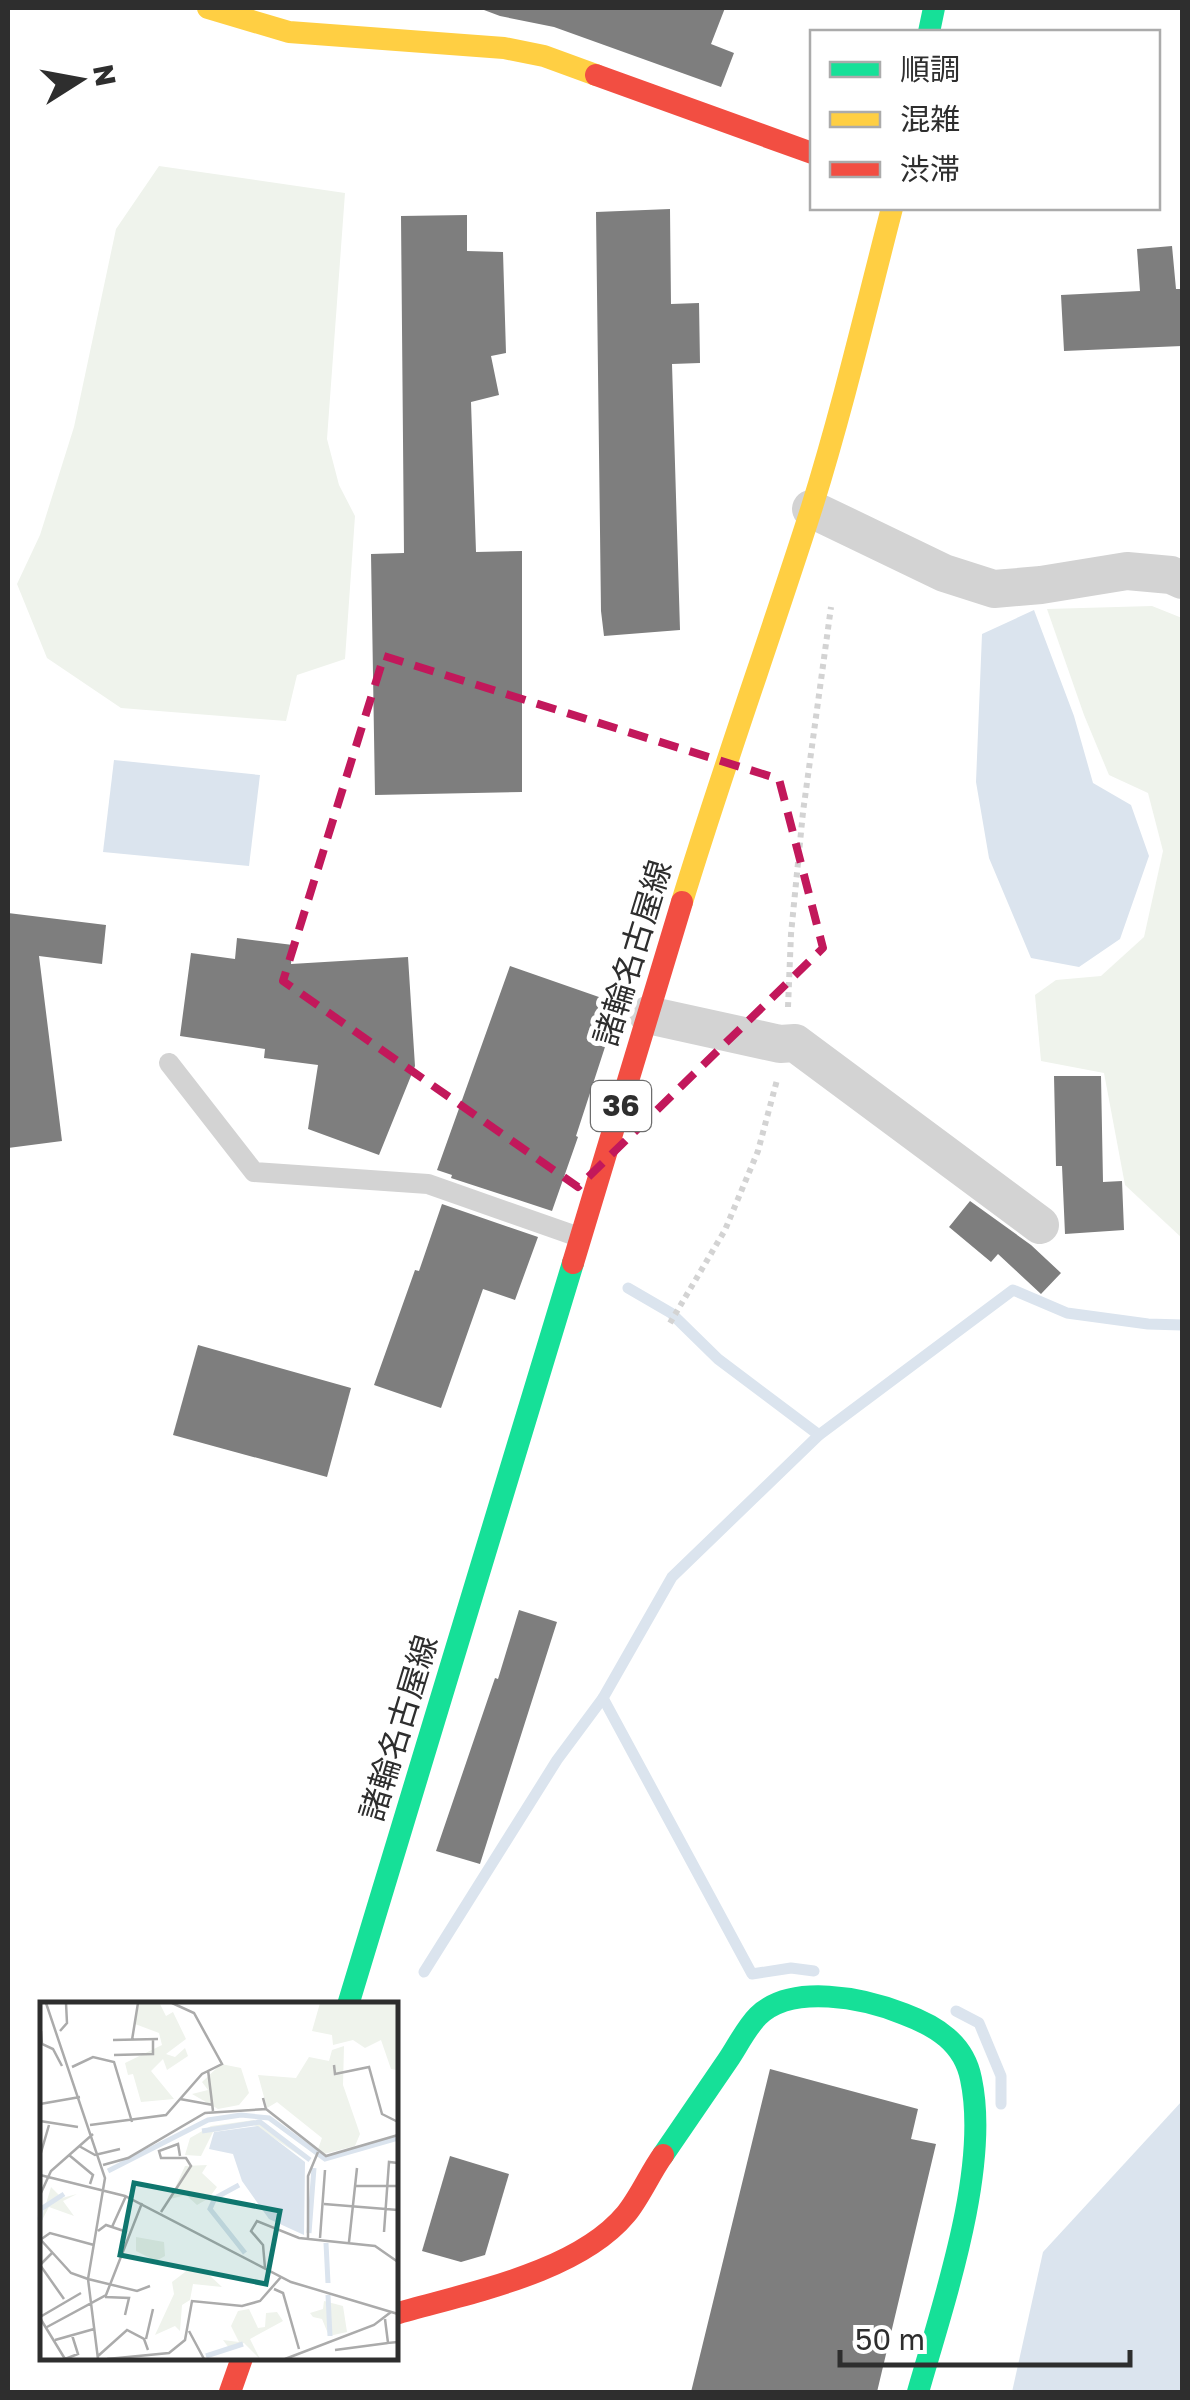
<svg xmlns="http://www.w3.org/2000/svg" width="1190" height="2400" font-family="'Golos Text','Noto Sans JP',sans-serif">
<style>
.green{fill:#eff3ec}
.water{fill:#dbe4ee}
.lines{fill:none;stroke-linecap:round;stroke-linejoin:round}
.stream{stroke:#dbe4ee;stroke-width:11}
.building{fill:#7e7e7e}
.path{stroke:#d3d3d3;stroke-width:6;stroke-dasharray:5 5;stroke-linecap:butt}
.lane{stroke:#d3d3d3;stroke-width:20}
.street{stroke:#d3d3d3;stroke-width:38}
.fast{stroke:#16e098;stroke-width:22}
.slow{stroke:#ffcf43;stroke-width:22}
.jam{stroke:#f24e42;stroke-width:22}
.marked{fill:none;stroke:#c2185b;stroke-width:8;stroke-dasharray:20 12;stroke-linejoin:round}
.labels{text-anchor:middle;stroke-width:10;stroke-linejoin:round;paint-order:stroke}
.shield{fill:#fff;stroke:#6d6d6d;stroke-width:2.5}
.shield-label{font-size:30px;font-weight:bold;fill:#2e2e2e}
.street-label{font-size:32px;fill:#2e2e2e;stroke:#fff}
.inset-river{fill:none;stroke:#dbe4ee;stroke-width:5}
.inset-road{fill:none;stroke:#ababab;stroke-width:2.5}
.view{fill:#0f766e;fill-opacity:0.15;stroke:#0f766e;stroke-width:5}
.inset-edge{fill:none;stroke:#2e2e2e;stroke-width:5}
</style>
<rect width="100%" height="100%" fill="#fff"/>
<g class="green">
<polygon points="159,166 345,193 327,439 339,485 355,516 345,659 297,675 286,721 121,708 47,658 17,584 40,535 74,427 116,229"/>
<polygon points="1152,606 1182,618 1182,1238 1125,1185 1104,1073 1041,1061 1035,995 1056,980 1101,976 1144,937 1163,851 1148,793 1109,775 1084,715 1047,609"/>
</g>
<g class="water">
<polygon points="1034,610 1074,716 1093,783 1131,805 1149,856 1120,939 1079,967 1031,958 989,858 976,782 982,634"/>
<polygon points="114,760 260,775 249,866 103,852"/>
<polygon points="1182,2101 1182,2392 1012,2392 1043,2252"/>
</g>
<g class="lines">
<g class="stream">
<polyline points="628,1288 671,1313 718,1359 819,1435"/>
<polyline points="603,1698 752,1974 791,1968 814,1971"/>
<polyline points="424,1972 557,1760 603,1698 672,1577 819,1435 1013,1290 1067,1313 1148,1324 1182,1325"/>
<polyline points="956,2011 979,2023 1001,2076 1001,2104"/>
</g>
</g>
<g class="building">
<polygon points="485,8 725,8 711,44 734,53 721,87 554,27 500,16 484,10"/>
<polygon points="670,209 671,304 699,303 700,363 672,364 680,630 604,636 601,611 596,212"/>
<polygon points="467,215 467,251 503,252 506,353 491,356 499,395 471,402 476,552 522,551 522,792 375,795 371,554 404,553 401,216"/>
<polygon points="1172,246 1176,289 1182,289 1182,346 1064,351 1061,295 1140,291 1137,249"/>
<polygon points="8,913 106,925 102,964 39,956 62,1141 8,1148"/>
<polygon points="237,938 293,945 291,964 408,957 415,1066 379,1155 308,1129 318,1065 264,1058 265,1049 180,1036 191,953 235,959"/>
<polygon points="510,966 619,1004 576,1136 578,1137 552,1211 451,1178 452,1175 437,1170"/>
<polygon points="1054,1076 1101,1076 1103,1182 1122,1181 1124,1230 1065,1234 1062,1166 1056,1166"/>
<polygon points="970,1201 1031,1245 1061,1273 1041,1294 998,1254 991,1262 949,1227"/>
<polygon points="442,1204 538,1237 515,1300 483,1289 441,1408 374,1385 415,1270 419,1271"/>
<polygon points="198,1345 351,1388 327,1477 173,1435"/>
<polygon points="519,1610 557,1622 480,1864 436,1851 495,1678 498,1679"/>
<polygon points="770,2069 918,2109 911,2139 936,2144 877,2392 691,2392"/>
<polygon points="450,2156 509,2174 485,2255 461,2262 422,2251"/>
</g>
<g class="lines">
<g class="path">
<polyline points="788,1007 791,934 803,812 831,607"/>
<polyline points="670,1323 725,1230 758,1151 777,1080"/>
</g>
<polyline class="lane" points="169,1063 254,1172 428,1184 579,1237"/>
<g class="street">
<polyline points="811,509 944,573 994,589 1041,585 1127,571 1171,575 1182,580"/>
<polyline points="648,1015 780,1044 795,1043 1040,1225"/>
</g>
<g class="fast">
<polyline points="929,32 934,8"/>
<polyline points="348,2005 573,1263"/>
<path d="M663,2155C685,2123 706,2092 728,2060C737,2047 746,2028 758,2016C792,1983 864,1998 904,2014C936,2026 964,2043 971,2079C990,2168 943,2304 918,2392"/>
</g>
<g class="slow">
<polyline points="208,8 289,32 504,48 544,56 596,75"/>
<path d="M682,902C722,771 769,641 811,510C842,411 866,309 892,208"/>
</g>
<g class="jam">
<polyline points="596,75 812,153"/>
<polyline points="573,1263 682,902"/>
<path d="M395,2314C467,2293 577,2273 626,2214C640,2197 650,2173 663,2155"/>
<polyline points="230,2392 242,2358"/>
</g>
</g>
<path class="marked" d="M384,656L779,779L823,948L578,1187L283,981Z"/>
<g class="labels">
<rect class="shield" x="591" y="1081" width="60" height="50" rx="8"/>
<g class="shield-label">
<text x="621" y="1116">36</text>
</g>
<g class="street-label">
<text transform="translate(633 953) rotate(-73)" y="11">諸輪名古屋線</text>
<text transform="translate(399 1728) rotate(-73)" y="11">諸輪名古屋線</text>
</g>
</g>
<g transform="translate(40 2002)">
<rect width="358" height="358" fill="#fff"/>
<path d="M280,1H357V68L351,67L341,38L325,46L313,38L293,43L292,33L272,29ZM99,2H120L126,14L133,10L146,37L126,52L135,55L145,46L148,54L127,68L123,57L111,69L134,97L101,100L93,72L88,73L85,61L122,43L119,31L95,22ZM304,44L303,83L320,132L315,144L284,152L278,147L282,136L237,100L227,106L218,73L256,76L269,55L289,59L292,48ZM181,62L201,66L209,91L199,103L178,107L152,92L168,88L162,80ZM214,118L267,153L265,157L214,123L173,130L161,154L145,153L150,136L171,124ZM167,163L162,171L177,185L169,196L157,203L146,193L130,197L145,164ZM11,185L22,196L37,192L23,199L34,214L9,205L11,201L0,222ZM96,235L124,240L125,254L116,259L96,249ZM149,267L166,270L182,285L153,282L150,298L142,303L140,329L135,324L115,333L134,292L132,280ZM284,299L303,304L307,330L289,334L282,317L273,315L270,311L283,307ZM209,307L218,326L225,325L226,311L237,310L243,319L210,337L220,357L204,341L189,346L183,338L199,340L191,324L198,309Z" fill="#eff3ec"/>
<path d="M218,124L265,160L264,233L229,217L202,179L193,152L169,147L174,130Z" fill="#dbe4ee"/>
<path class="inset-river" d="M162,129L220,120L270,158M68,169L168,118L201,113L229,116L285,157L358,136M199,183L175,196L170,207L205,251M0,218L1,207L24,192M269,231L274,166M286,241L288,281M288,293L290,334M166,354L203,342"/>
<path class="inset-road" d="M6,1L65,176L48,277L58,357M1,29L2,42L13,47L22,64M20,29L27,21L26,1M73,38L118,37M92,38L98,1M74,53L113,52V37M294,63L295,72L329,65L342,112L358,120M32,65L53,55L74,60L92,120M168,68L173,109M140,97L173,103M0,102L40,95M226,107L286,154L358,133M0,119L38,125M50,123L126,113L162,72L182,62L154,11L132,1M39,144L55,153L80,147M29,153L53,173L50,182M0,154L9,123M63,163L88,156L165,111L226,107L223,96M0,173L85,194L251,280L358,312M316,184H358M0,193L11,169L53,132M284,202L358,208M121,210L151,164L146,156H121L119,149L138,142L140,154M72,225L86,194M58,229L66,223L87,230M344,230L349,160L358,161M268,236V174L278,150M280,236L285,168M0,237L31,271L48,277M0,238L10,231L54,243M309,240L317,166M12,251L0,263L24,297M225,266L223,243L211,229L217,219L259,236L335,244L358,260M48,277L97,289L110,284M234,287L243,291L259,347M65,295L89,296L85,313M0,315L41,291M0,316L25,357M345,317L348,341L358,340M7,325L66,293L102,201M149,329L164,357M106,337L113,307M15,338L54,327M295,348L348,341M58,354L87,328L104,337L108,348M25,357L38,352L32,333M67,357L129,351L145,338L152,299L202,304L220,299L241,275M245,357L334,323L351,310"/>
<path class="view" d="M94,181L240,209L226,282L80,253Z"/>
<rect width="358" height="358" class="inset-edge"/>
</g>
<rect width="1190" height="2400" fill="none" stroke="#2e2e2e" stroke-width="20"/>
<rect x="810" y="30" width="350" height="180" fill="#ffffff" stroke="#ababab" stroke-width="2.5"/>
<rect x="830" y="62" width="50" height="15" fill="#16e098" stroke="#ababab" stroke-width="2.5"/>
<text x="900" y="80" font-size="30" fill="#2e2e2e">順調</text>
<rect x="830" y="112" width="50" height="15" fill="#ffcf43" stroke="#ababab" stroke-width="2.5"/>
<text x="900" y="130" font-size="30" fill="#2e2e2e">混雑</text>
<rect x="830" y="162" width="50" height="15" fill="#f24e42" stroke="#ababab" stroke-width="2.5"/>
<text x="900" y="180" font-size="30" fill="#2e2e2e">渋滞</text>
<g transform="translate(80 80) rotate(79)" stroke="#ffffff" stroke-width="8" paint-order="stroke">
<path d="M0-8L18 38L0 25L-18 38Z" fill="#2e2e2e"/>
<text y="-15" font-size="28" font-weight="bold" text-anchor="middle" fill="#2e2e2e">N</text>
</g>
<path d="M840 2350v15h290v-15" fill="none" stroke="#2e2e2e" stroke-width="5"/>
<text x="855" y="2350" font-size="30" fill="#2e2e2e" stroke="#ffffff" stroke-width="8" paint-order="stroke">50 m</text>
</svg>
